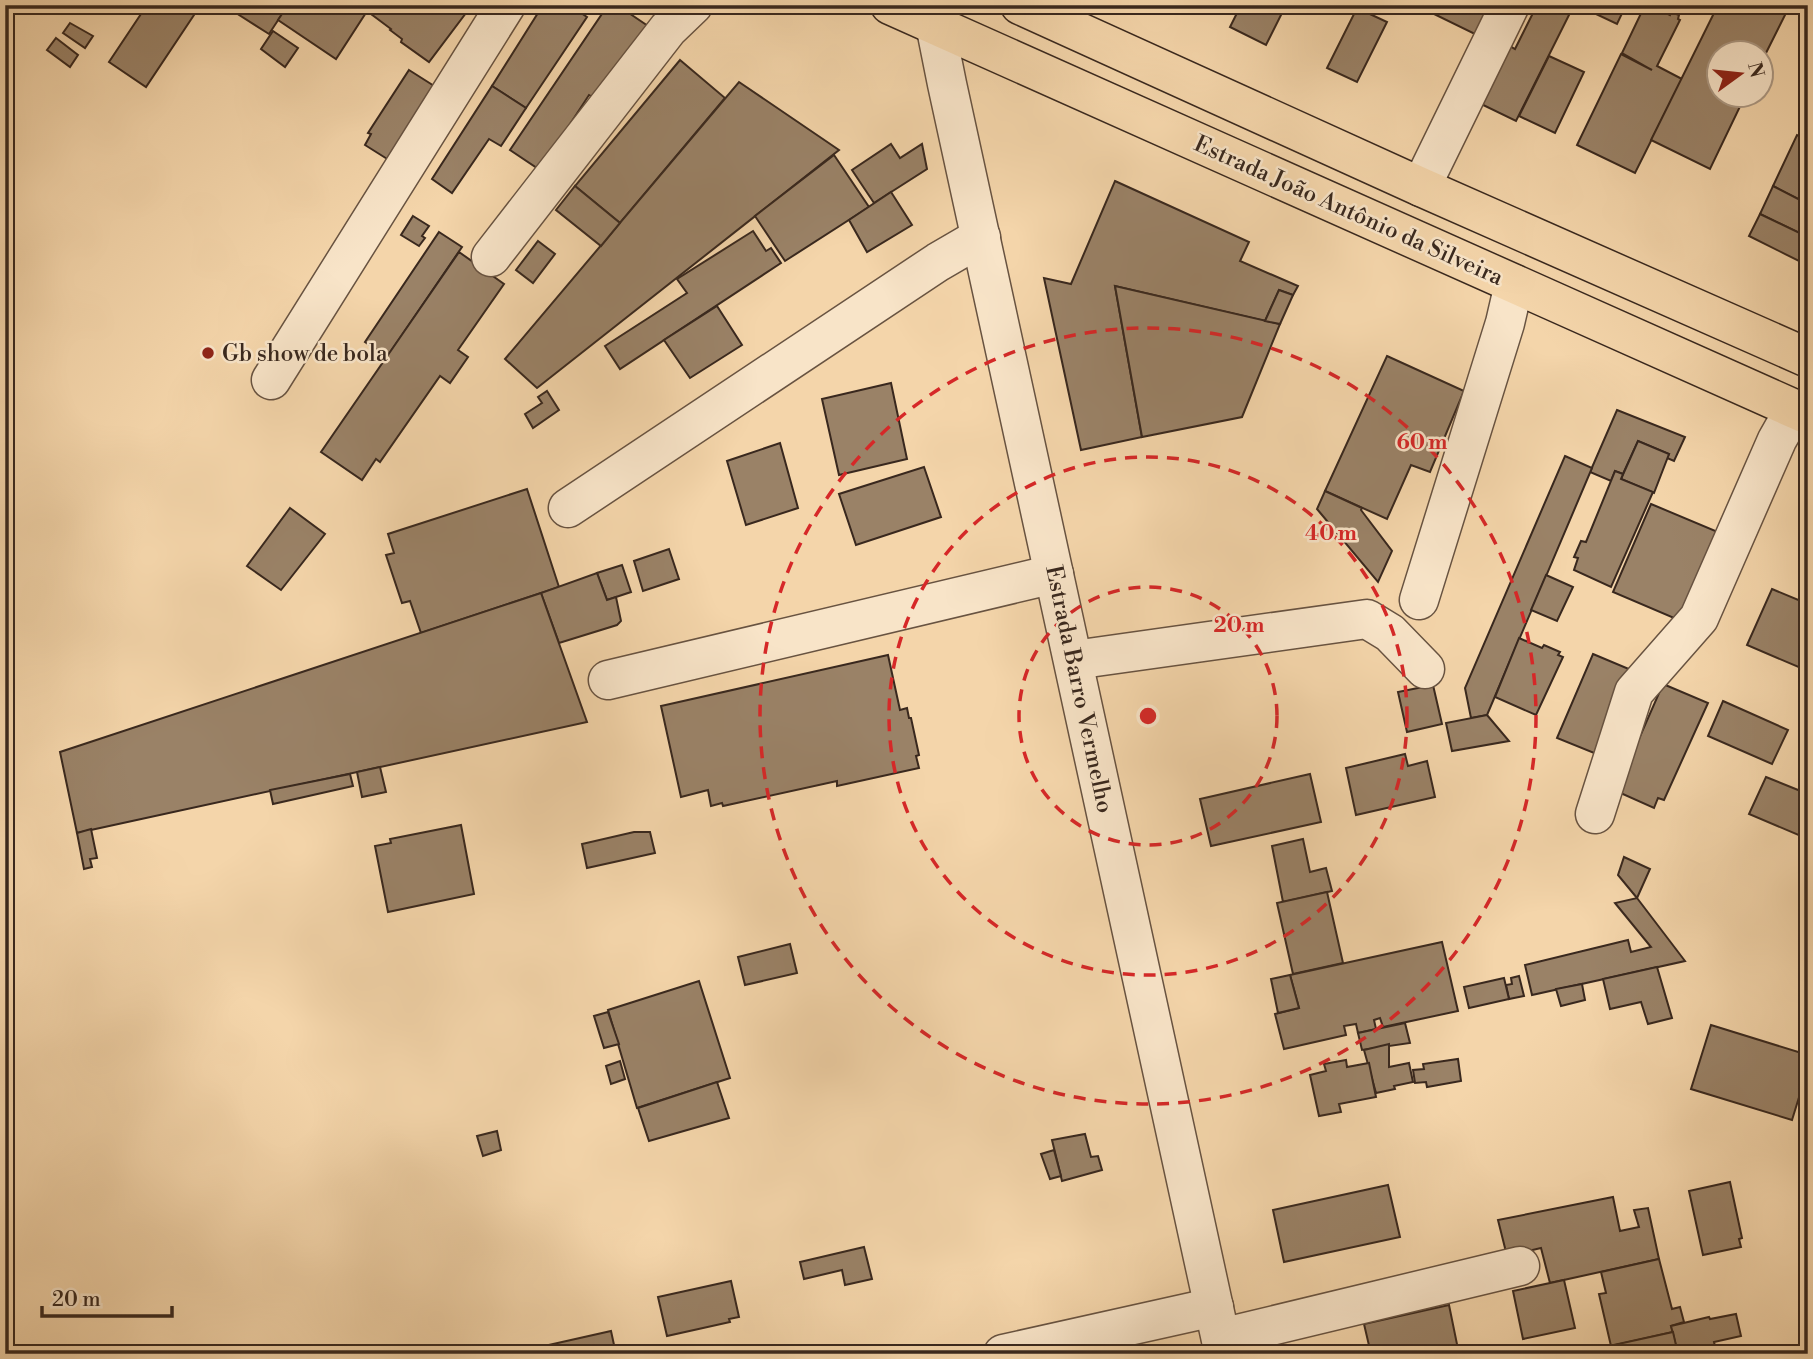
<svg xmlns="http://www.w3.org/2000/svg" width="1813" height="1359" font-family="'Libre Bodoni',serif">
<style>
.building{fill:#9a8267;stroke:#39281e;stroke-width:2}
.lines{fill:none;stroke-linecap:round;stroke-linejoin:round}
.minor-casing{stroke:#685341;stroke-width:41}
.major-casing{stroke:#39281e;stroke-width:41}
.minor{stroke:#f8e4c8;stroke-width:38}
.major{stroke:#f4d5aa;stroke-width:38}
.ring{fill:none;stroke:#d62828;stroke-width:3.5;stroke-dasharray:12 9}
.poi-dot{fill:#8f2418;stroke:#f8e4c8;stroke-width:2.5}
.labels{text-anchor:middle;stroke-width:5;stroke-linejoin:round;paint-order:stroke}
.street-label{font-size:23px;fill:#39281e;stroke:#f8e4c8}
.poi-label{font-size:23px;fill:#39281e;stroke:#f8e4c8;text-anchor:start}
.centre{fill:#d62828;stroke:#f8e4c8;stroke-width:3.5}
.ring-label{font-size:21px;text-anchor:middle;font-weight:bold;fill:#d62828;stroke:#f8e4c8;stroke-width:5;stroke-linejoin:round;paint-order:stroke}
</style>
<rect width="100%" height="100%" fill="#f4d5aa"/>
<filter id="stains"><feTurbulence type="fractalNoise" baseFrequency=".00286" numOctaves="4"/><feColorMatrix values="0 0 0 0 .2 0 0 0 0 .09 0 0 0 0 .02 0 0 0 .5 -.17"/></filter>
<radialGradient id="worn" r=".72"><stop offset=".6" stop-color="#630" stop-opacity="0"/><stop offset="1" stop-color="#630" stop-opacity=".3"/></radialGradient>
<g class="building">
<polygon points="147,5 193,5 198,9 146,87 109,62"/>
<polygon points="241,5 288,5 269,34 236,13"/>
<polygon points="288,5 371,5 336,59 278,20"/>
<polygon points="371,5 472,5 429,62 401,42 402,39 390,30 391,29 367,11"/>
<polygon points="543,5 569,5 587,17 526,108 492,86"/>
<polygon points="614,5 617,5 648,26 601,102 589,95 540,170 510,150 606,8 610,11"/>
<polygon points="1241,5 1286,5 1266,45 1230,27"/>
<polygon points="1438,5 1502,5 1485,39 1434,14"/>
<polygon points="1537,5 1574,5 1516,121 1479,103 1508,45 1515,49"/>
<polygon points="1577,5 1626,5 1617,24"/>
<polygon points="1645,5 1650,5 1670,15 1671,12 1679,15 1678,19 1680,20 1657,66 1682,79 1635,173 1577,145 1621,54 1652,70 1622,53"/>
<polygon points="1718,5 1790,5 1760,65 1760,52 1718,52 1718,94 1746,94 1710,169 1651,140"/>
<polygon points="1357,8 1387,22 1357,82 1327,68"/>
<polygon points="70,23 93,36 85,48 63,33"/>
<polygon points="273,31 298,48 285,67 261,49"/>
<polygon points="56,38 78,55 70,67 47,50"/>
<polygon points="1549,56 1584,72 1555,133 1519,116"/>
<polygon points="680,60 725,98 620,223 575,186"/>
<polygon points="409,70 442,91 392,162 365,145 371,134 368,133"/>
<polygon points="739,82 839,150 537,388 505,359"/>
<polygon points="492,86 526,108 501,146 489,139 452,193 432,179"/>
<polygon points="1808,127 1808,204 1773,186 1797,135 1803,138"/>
<polygon points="891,144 900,158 922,144 927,169 874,203 852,170"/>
<polygon points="834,155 869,207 785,261 755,216"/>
<polygon points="1115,181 1249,242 1240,261 1298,286 1293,295 1279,290 1265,321 1115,286 1142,437 1081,450 1044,278 1071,284"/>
<polygon points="575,186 620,223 601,246 556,210"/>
<polygon points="1773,186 1808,204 1808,237 1760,214"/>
<polygon points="891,192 912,225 867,252 849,220"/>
<polygon points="1760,214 1808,237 1807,265 1749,236"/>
<polygon points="413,216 429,226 422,236 425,238 419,246 401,235"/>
<polygon points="753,231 766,251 771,248 781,263 620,369 605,346 687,293 677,279"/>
<polygon points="439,232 462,247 387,357 365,342"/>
<polygon points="538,241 555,254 533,283 516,270"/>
<polygon points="459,252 504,284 458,350 468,357 450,383 440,376 380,462 376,459 362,480 321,452"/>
<polygon points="1115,286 1280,324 1242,417 1142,437"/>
<polygon points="1279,290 1293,295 1280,324 1265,321"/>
<polygon points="717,306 742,345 690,378 664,340"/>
<polygon points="1387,356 1464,391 1430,472 1411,465 1387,519 1325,491"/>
<polygon points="891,383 907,459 839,475 822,399"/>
<polygon points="547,391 559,410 533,428 525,414 542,403 538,397"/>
<polygon points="1617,410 1685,437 1674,461 1667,458 1669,454 1638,441 1623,474 1615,471 1611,481 1590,472"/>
<polygon points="1638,441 1669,454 1654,493 1621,479"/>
<polygon points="780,443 798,508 746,525 727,461"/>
<polygon points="1565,456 1592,468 1487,715 1471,718 1465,688"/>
<polygon points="924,467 941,517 856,545 839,494"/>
<polygon points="1615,471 1623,474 1621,479 1653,492 1611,587 1574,570 1578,558 1574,557 1581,541 1586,542"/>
<polygon points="527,489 559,587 421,633 410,601 402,603 386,555 394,553 388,534"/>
<polygon points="1325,491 1362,508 1361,510 1392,551 1378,582 1317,509"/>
<polygon points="1651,504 1725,535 1688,624 1613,592"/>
<polygon points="290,508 325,534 281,590 247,566"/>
<polygon points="669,549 679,579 643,591 634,561"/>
<polygon points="622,565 631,592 607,600 597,573"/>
<polygon points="597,573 607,600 616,597 621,621 617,625 559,643 541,593"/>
<polygon points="1546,575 1573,587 1557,621 1531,610"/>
<polygon points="1772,589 1808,604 1808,671 1747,645"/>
<polygon points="541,593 587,722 77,833 60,752"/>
<polygon points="1519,638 1542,648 1544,645 1560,652 1558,655 1563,657 1536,715 1495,697"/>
<polygon points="1593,654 1636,672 1599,755 1557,738"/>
<polygon points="888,655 900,710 907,708 909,718 911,718 919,755 916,756 919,768 837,786 837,781 723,806 722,803 711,806 708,790 681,797 661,706"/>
<polygon points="1663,684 1708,703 1664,800 1658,798 1654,808 1616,791"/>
<polygon points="1433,685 1442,724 1407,732 1398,692"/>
<polygon points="1723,701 1788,730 1772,764 1708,736"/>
<polygon points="1487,715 1509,741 1452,751 1446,723"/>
<polygon points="1405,754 1408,766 1427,761 1435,797 1356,815 1346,768"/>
<polygon points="380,767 386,792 362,797 357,772"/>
<polygon points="350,774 353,786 273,804 270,790"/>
<polygon points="1310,774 1321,822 1211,846 1200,799"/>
<polygon points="1766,777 1808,794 1808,839 1749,814"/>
<polygon points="461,825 474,894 388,912 375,846 391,843 390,839"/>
<polygon points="91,829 97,858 90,859 92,867 84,869 77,833"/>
<polygon points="634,832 650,832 655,853 587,868 582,844"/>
<polygon points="1303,839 1310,872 1326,868 1332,891 1283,902 1272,846"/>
<polygon points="1624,857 1650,869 1637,898 1618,875"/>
<polygon points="1327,892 1343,963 1293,974 1277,903"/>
<polygon points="1637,898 1685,961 1532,995 1525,965 1628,940 1631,952 1651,947 1615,903"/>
<polygon points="1442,942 1458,1011 1383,1027 1380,1018 1374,1020 1376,1029 1358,1033 1356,1024 1344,1026 1346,1035 1284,1049 1275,1014 1299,1008 1290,975"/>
<polygon points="790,944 797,973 745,985 738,957"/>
<polygon points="1657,967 1672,1018 1648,1024 1641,1002 1610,1009 1603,979"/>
<polygon points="1290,975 1299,1008 1278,1013 1271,979"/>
<polygon points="1519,976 1524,996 1509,999 1506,985 1512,984 1511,978"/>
<polygon points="1504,978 1509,999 1469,1008 1464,987"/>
<polygon points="699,981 730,1078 637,1108 608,1010"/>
<polygon points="1582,984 1585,1000 1561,1006 1556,989"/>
<polygon points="608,1012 619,1044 604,1048 594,1016"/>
<polygon points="1405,1023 1410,1043 1362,1050 1358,1033"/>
<polygon points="1711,1025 1808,1055 1808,1068 1792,1120 1691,1089"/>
<polygon points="1389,1044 1389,1067 1409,1063 1413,1082 1394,1086 1395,1089 1376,1093 1364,1050"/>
<polygon points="1458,1059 1461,1081 1427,1087 1426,1082 1415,1083 1413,1070 1424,1069 1423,1064"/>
<polygon points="1346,1060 1347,1067 1369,1063 1376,1097 1339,1104 1341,1112 1319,1116 1310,1075 1326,1071 1324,1064"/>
<polygon points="620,1061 625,1079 611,1084 606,1066"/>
<polygon points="717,1082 729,1118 649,1141 638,1108"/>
<polygon points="497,1131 501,1150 483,1156 477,1136"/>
<polygon points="1085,1134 1091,1157 1098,1156 1102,1170 1062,1181 1052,1140"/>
<polygon points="1054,1150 1061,1176 1050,1179 1041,1154"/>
<polygon points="1730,1182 1742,1238 1739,1239 1741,1247 1703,1255 1689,1191"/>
<polygon points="1388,1185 1400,1237 1284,1262 1273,1210"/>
<polygon points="1613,1197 1620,1231 1639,1227 1634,1210 1648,1208 1659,1259 1550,1283 1541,1248 1507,1256 1498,1220"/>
<polygon points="864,1247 872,1279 845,1285 842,1270 804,1279 800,1262"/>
<polygon points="1659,1259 1672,1309 1680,1307 1684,1322 1671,1326 1673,1332 1611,1346 1599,1294 1606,1293 1601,1272"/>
<polygon points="1564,1280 1575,1328 1523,1339 1513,1291"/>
<polygon points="731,1281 739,1317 729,1319 730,1322 667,1336 658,1297"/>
<polygon points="1449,1305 1459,1354 1371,1354 1364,1324"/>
<polygon points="1736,1314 1741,1336 1714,1342 1717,1354 1678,1354 1671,1326 1709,1317 1710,1319"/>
<polygon points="611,1331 616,1354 523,1354 522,1351"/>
<polygon points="1673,1332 1678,1354 1611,1354 1609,1346"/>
</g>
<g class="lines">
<g class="minor-casing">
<g id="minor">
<polyline points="942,5 935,24 947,84 1224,1354"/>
<polyline points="1421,187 1510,5"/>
<polyline points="491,257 668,29 693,5"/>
<polyline points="271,380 506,5"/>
<polyline points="568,508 938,262 981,237"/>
<polyline points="1419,600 1505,323 1514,284"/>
<polyline points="1074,660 1367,619 1390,633 1425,669"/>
<polyline points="608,680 1054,574"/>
<polyline points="1595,814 1634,692 1699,618 1777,440 1794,410"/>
<polyline points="1221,1338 1520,1266"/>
<polyline points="1003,1354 1214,1307"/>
</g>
</g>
<g class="major-casing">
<g id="major">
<polyline points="890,5 1808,415"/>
<polyline points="1020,5 1421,187 1808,358"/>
</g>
</g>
<use href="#minor" class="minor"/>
<use href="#major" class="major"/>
</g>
<g class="ring">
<circle cx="1148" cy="716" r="129"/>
<circle cx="1148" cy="716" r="259"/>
<circle cx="1148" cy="716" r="388"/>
</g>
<circle class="poi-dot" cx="208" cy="353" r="7"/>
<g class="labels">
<g class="street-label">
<text transform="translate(1349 210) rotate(24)" y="8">Estrada João Antônio da Silveira</text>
<text transform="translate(1080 689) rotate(78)" y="8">Estrada Barro Vermelho</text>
</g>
<g class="poi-label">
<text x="222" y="361">Gb show de bola</text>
</g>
</g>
<circle cx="1148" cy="716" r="10" class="centre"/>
<g class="ring-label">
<text x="1422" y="449">60 m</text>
<text x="1331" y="540">40 m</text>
<text x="1239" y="632">20 m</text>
</g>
<rect width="1813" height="1359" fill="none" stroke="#f4d5aa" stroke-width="28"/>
<rect x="7" y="7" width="1799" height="1345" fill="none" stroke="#39281e" stroke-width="3.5"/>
<rect x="14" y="14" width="1785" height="1331" fill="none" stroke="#39281e" stroke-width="2"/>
<g transform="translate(1740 74) rotate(75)"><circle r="33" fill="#f8e4c8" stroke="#ac9984" stroke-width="2"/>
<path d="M0-5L12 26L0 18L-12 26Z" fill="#8f2418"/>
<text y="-10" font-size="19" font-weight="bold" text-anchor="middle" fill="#39281e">N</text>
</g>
<path d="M42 1306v10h130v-10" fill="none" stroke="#39281e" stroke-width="3.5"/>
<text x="52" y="1306" font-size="21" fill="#39281e" stroke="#f8e4c8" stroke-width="5" paint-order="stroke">20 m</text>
<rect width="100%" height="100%" filter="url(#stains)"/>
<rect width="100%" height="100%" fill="url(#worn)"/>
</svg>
